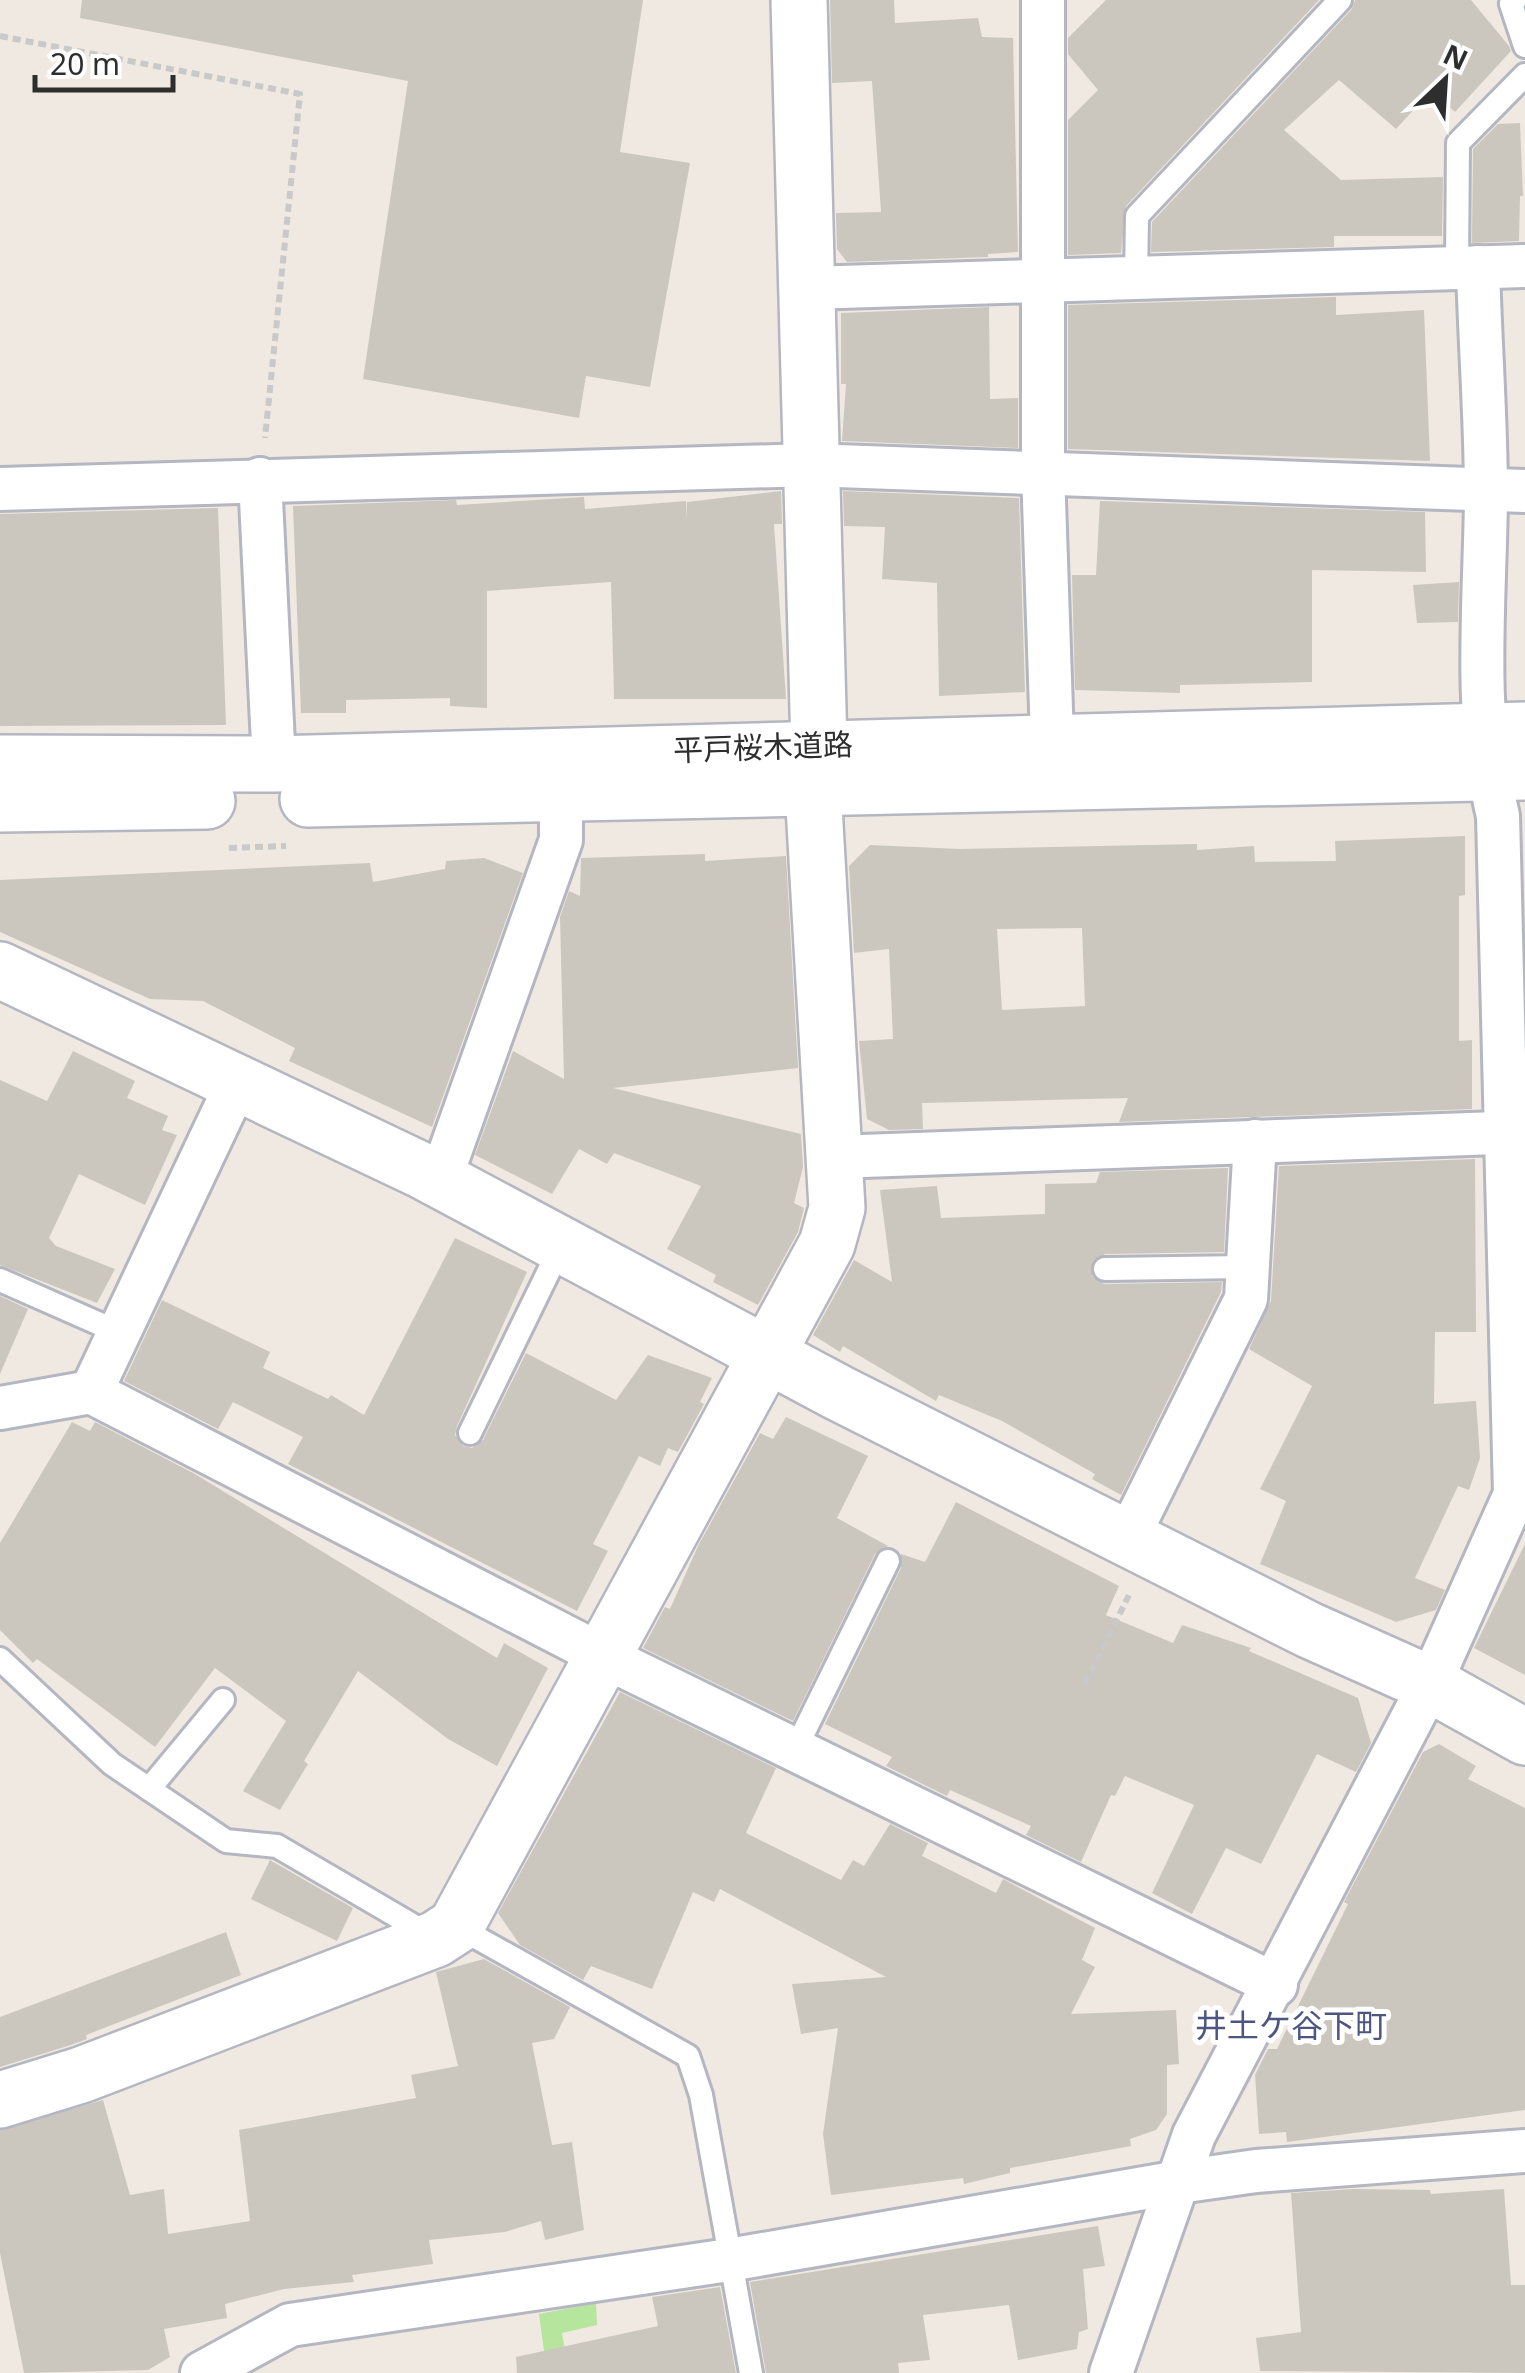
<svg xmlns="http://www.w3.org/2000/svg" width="1525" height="2373" font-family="'Noto Sans','Noto Sans JP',sans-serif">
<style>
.green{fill:#b6e59e}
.building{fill:#cbc7bf;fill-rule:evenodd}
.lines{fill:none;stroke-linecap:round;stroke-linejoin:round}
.service-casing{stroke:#b4b7c1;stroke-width:28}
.minor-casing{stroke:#b4b7c1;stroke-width:48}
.tertiary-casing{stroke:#b4b7c1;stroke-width:60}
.secondary-casing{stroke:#b4b7c1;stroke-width:60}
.path{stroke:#c9c9c9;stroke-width:6;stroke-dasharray:8 5;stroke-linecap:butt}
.service{stroke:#fff;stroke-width:22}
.minor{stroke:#fff;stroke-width:42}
.tertiary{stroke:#fff;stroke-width:55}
.secondary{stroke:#fff;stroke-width:55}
.labels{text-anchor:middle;stroke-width:10;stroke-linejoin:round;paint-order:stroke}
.street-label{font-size:30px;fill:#2e2e2e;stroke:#fff}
.neighbourhood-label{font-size:32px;fill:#4d5680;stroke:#fff}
</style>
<rect width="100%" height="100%" fill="#efe9e1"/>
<polygon class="green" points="596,2303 597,2325 562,2333 569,2373 547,2373 539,2314"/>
<g class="building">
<polygon points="82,0 643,0 620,152 690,163 650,387 586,376 579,418 363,379 408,81 80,18"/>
<polygon points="830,0 894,0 895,23 978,18 982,37 1013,38 1018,252 988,254 988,257 847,262 837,249 836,213 881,212 872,81 832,83"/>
<polygon points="1106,0 1319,0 1126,206 1121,253 1068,255 1068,120 1098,90 1068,54 1068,38"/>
<polygon points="1355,0 1471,0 1509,46 1511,51 1455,112 1431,91 1396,129 1339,80 1284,130 1341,180 1443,177 1442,236 1334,236 1334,247 1151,252 1152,222 1351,10"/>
<polygon points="1520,123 1523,196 1520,196 1519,241 1472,243 1473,149 1498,124"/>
<polygon points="1336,297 1336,315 1424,310 1430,461 1068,449 1068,305"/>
<polygon points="989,307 990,399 1018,398 1018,448 842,441 846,384 841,384 841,313"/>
<polygon points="781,491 782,524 774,524 786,699 614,699 611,582 487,591 487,708 450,706 450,698 346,700 346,713 301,713 293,506 456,500 457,505 584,497 585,509 686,501 687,518 687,502"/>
<polygon points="843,491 1019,498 1025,692 939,696 937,583 882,579 885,527 844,526"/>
<polygon points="1100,501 1425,512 1426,572 1312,570 1312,682 1180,685 1180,693 1075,690 1072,575 1096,575"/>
<polygon points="218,508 226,725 0,726 0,514"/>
<polygon points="1459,582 1458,622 1417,623 1413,585"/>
<path d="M1465,836V895L1459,896V1041L1472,1040V1109L1119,1122L1128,1098L922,1103L923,1129L889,1130L867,1119L859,1041L893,1039L889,949L854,953L849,866L870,845L960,849L1197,844V850L1254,846L1255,862L1336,861L1335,841ZM1082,928L1085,1006L1002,1010L997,929Z"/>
<polygon points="705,854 705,861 786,856 798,1068 613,1088 801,1134 803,1167 794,1203 804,1208 798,1232 758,1305 713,1282 716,1275 667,1249 701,1186 614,1153 607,1164 579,1149 552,1194 475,1155 513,1051 564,1079 560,917 569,891 580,896 581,858"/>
<polygon points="484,858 523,873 432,1127 289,1061 295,1048 203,1001 150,999 0,932 0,880 370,863 373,882 445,869 446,861"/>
<polygon points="73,1051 135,1081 127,1098 168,1116 162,1130 177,1135 145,1205 79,1174 49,1238 56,1246 115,1269 97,1303 0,1265 0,1080 47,1101"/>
<polygon points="1475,1159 1476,1332 1435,1332 1434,1404 1476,1401 1480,1458 1469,1490 1458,1486 1415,1578 1445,1590 1436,1610 1396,1622 1260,1564 1286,1501 1260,1489 1312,1386 1249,1349 1271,1301 1279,1166"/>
<polygon points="1228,1168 1224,1252 1105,1254 1092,1263 1092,1276 1104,1284 1222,1282 1221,1292 1121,1495 1092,1479 1095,1474 1002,1421 939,1395 936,1401 843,1346 840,1352 813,1335 854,1260 892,1282 880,1190 937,1186 941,1218 1045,1214 1045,1184 1096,1183 1100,1172"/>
<polygon points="455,1238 527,1272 457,1426 455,1435 463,1446 472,1448 483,1440 526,1353 616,1400 648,1355 712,1378 700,1402 704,1404 678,1452 668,1448 660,1466 639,1456 593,1544 608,1551 577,1611 288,1464 303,1437 233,1402 218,1429 124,1381 162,1300 270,1352 263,1368 328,1399 331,1395 364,1415"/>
<polygon points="0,1296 28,1309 0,1374"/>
<polygon points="786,1417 868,1456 837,1518 888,1546 875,1554 793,1721 643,1648 665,1607 670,1609 698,1546 760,1433 773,1439"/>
<polygon points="72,1422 90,1431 95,1422 195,1474 497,1658 504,1643 548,1668 497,1766 448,1739 358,1671 304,1761 308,1764 280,1810 243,1791 286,1721 215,1668 155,1747 37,1659 33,1663 0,1630 0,1543"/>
<polygon points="956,1502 1119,1586 1106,1615 1173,1643 1182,1625 1251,1648 1249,1651 1358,1698 1371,1743 1356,1772 1317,1754 1261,1864 1226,1848 1192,1914 1152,1893 1194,1805 1125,1776 1115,1796 1111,1795 1081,1862 1026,1835 1031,1826 950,1790 947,1796 886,1766 892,1757 825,1724 901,1568 901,1554 925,1562"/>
<polygon points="1525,1544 1525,1675 1474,1648"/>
<polygon points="620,1692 776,1768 746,1833 841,1880 853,1860 864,1866 890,1824 928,1843 922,1856 996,1893 1003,1879 1095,1928 1082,1960 1095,1967 1071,2014 1176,2010 1179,2064 1167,2065 1167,2114 1156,2130 1130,2139 1131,2146 1010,2168 1010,2173 964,2184 963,2178 831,2195 823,2134 838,2028 801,2034 792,1984 886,1977 720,1889 714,1902 693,1892 652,1989 591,1966 583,1980 520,1945 498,1913"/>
<polygon points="1439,1744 1476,1766 1468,1779 1525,1808 1525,2110 1287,2142 1286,2132 1259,2134 1255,2075 1268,2049 1277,2049 1348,1904 1344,1902 1423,1752"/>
<polygon points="270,1860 353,1908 337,1941 251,1899"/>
<polygon points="226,1932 241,1975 86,2035 87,2039 71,2045 0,2067 0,2017"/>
<polygon points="484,1959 570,2007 554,2039 532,2043 552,2145 572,2142 584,2230 545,2240 541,2221 505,2232 429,2240 433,2264 352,2275 354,2282 284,2289 225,2304 227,2318 164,2329 170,2357 148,2370 24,2373 0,2253 0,2130 103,2100 130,2195 164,2189 168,2234 250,2221 239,2130 416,2098 411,2075 458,2066 436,1972"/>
<polygon points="1354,2189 1430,2190 1431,2194 1504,2189 1511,2285 1525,2285 1525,2373 1260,2371 1256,2338 1301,2332 1291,2193"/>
<polygon points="1098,2226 1105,2266 1083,2269 1088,2329 1079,2332 1077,2349 1018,2360 1009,2305 923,2315 930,2360 898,2363 899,2373 766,2373 750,2282"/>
<polygon points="720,2287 736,2373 517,2373 516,2357 658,2326 652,2297"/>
</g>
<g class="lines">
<g class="service-casing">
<g id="service">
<polyline points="1515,0 1511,4 1525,46"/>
<polyline points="1457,268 1458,143 1525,75"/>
<polyline points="1136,278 1137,216 1340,0"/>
<polyline points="1105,1269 1247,1267"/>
<polyline points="0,1280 118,1332"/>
<polyline points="470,1433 562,1244"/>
<polyline points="0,1659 112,1764 226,1841 277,1846 431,1936"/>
<polyline points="795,1750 888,1561"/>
<polyline points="149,1789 223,1700"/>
<polyline points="456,1926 688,2056 701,2095 751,2373"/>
</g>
</g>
<g class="minor-casing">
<g id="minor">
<polyline points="1043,0 1043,471 1052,739"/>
<polyline points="808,288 1525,266"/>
<polyline points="260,479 274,764"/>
<polyline points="0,489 809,465 1525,491"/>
<polyline points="835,1157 1525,1132"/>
<polyline points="440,1180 561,840 561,796"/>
<polyline points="91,1392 238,1081"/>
<polyline points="0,1408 91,1392 605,1657 1276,1985"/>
<polyline points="1127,1539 1246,1299 1255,1141"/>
<polyline points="202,2373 290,2325 729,2260 1179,2182 1256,2171 1525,2151"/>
<path d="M1111,2373L1194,2135L1430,1684L1515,1494L1498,816C1473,712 1485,602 1486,496C1486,420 1480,344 1478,267"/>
</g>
</g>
<g class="tertiary-casing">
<g id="tertiary">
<polyline points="0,970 423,1171 839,1393 1309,1630 1430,1684 1525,1737"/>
<polyline points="0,2100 81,2075 436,1939 456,1926 827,1244 837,1208 813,789 819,747 799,0"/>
</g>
</g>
<g class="secondary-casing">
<g id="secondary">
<polyline points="0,763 274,764 1525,730"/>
<polyline points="308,799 1525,772"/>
<polyline points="0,804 207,801"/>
</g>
</g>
<g class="path">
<polyline points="0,36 300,94 265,438"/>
<polyline points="229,848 286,846"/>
<polyline points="1085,1684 1129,1595"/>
</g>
<use href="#service" class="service"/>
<use href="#minor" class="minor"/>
<use href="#tertiary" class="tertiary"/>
<use href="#secondary" class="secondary"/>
</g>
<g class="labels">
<g class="street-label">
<text transform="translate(763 748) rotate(-2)" y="10">平戸桜木道路</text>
</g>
<g class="neighbourhood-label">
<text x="1291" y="2037">井土ケ谷下町</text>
</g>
</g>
<g transform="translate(1445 80) rotate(25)" stroke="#ffffff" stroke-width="8" paint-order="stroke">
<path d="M0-8L18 38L0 25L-18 38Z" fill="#2e2e2e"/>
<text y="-15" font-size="28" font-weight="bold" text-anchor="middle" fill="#2e2e2e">N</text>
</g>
<path d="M35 75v15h138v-15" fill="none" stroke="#2e2e2e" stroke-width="5"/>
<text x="50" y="75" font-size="30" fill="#2e2e2e" stroke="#ffffff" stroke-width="8" paint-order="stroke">20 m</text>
</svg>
